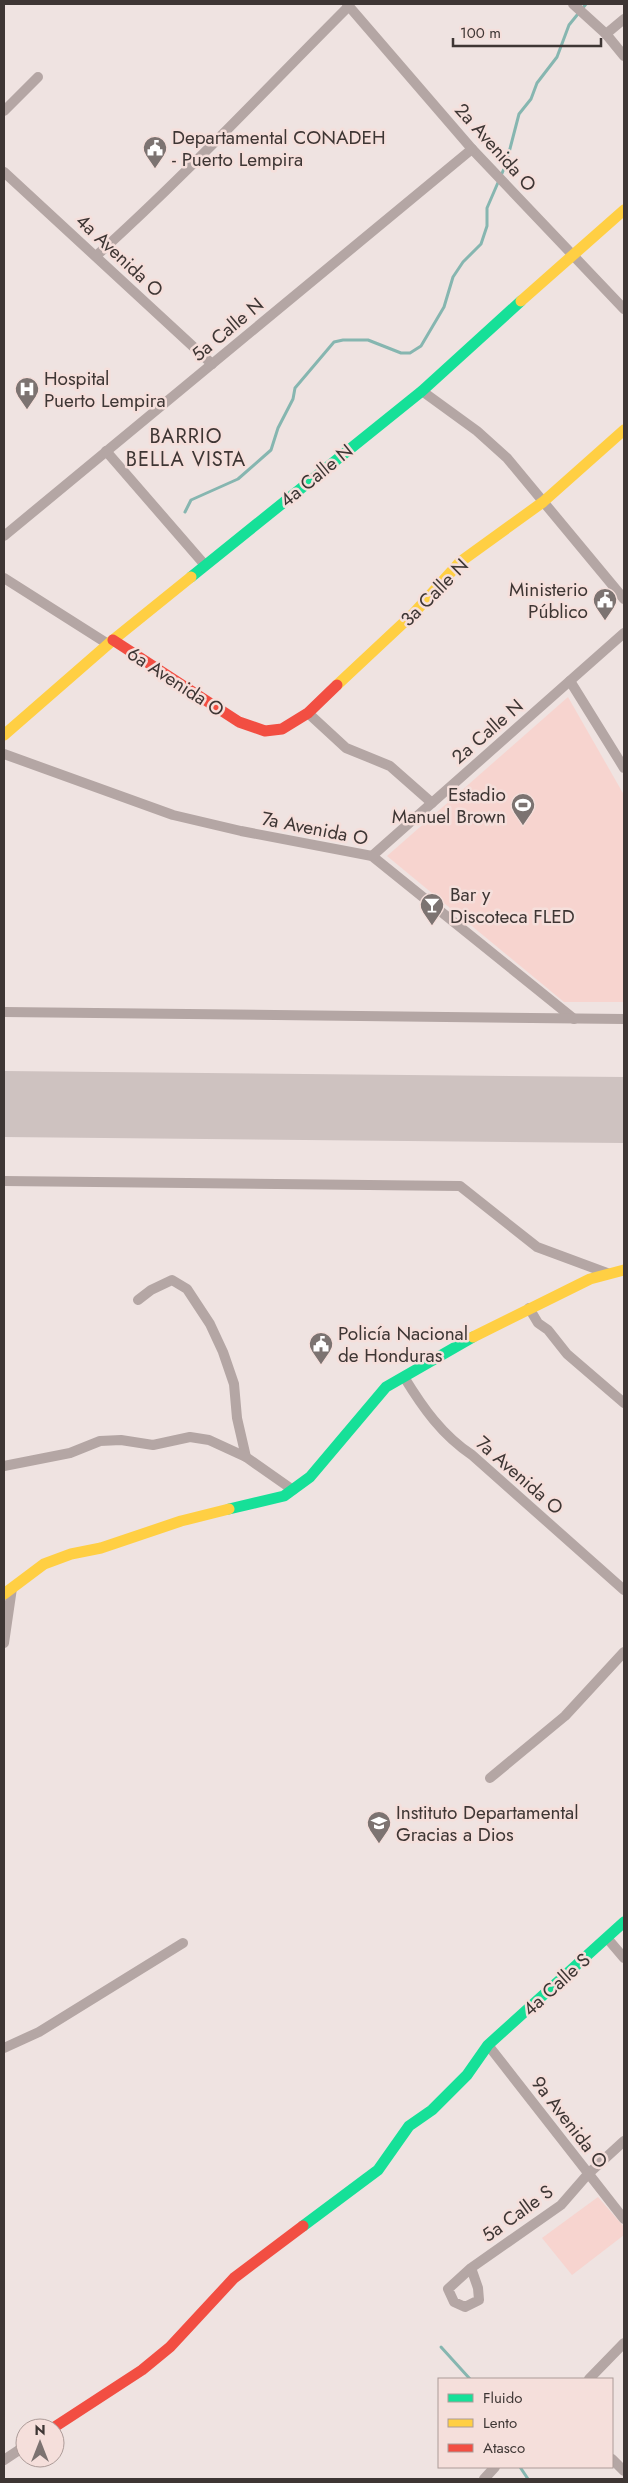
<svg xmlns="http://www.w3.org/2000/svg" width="628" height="2483" font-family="Jost,sans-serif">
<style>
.green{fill:#f7d4cf}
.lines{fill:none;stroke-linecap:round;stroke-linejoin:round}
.stream{stroke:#86b6b0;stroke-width:3}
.runway{stroke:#cec2c0;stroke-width:66}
.street{stroke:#b4a6a4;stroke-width:10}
.fast{stroke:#16e098;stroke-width:11}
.slow{stroke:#ffcf43;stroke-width:11}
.jam{stroke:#f24e42;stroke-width:11}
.labels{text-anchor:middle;stroke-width:5;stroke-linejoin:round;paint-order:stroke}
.poi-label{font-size:19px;fill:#3e3634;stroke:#f5dfdb;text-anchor:start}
.street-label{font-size:19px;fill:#3e3634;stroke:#f5dfdb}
.neighbourhood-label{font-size:20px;letter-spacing:1px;fill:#3e3634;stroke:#f5dfdb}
</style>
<rect width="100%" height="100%" fill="#efe3e1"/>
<g class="green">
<polygon points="568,697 624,795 624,1002 564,1002 387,856"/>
<polygon points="598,2197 624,2227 624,2235 572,2275 542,2238"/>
</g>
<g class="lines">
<g class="stream">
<polyline points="185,512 191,500 238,479 271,450 278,428 293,399 295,388 334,342 343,340 368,340 401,353 410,353 421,346 444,307 453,277 463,262 481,244 487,226 487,208 506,164 519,114 531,99 537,83 557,57 569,25 586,4"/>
<polyline points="441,2347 470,2379"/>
<polyline points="520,2467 528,2479"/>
</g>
<polyline class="runway" points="4,1104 624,1110"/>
<g class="street">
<polyline points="347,4 472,149 624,309"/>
<polyline points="573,4 606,34 624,56"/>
<polyline points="606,34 624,19"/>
<polyline points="4,111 38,77"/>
<polyline points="4,172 212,364"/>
<path d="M96,256C184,177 265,90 349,6"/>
<polyline points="422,391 477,431 507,458 624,599"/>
<polyline points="106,451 204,564"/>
<polyline points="4,536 472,149"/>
<polyline points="4,578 108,644"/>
<polyline points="570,681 624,768"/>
<polyline points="308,713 346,748 390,766 432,803"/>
<polyline points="4,754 173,815 241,831 372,856 574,1019"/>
<polyline points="372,856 624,633"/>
<polyline points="4,1012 624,1019"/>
<polyline points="4,1181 460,1186 537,1247 607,1273"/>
<polyline points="138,1300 151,1290 172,1280 187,1289 210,1324 223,1352 234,1384 237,1418 246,1457 293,1490"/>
<polyline points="529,1308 538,1323 548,1330 567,1354 624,1403"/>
<path d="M404,1377C423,1408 442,1435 472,1455L624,1590"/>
<polyline points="4,1466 70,1453 100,1441 121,1440 153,1445 190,1437 209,1440 246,1457"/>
<polyline points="4,1643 12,1588"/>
<polyline points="490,1778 565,1716 624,1652"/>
<polyline points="607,1938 624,1958"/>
<polyline points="488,2045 624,2219"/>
<polyline points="4,2048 39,2032 183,1943"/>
<polyline points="471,2268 478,2288 479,2300 465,2307 454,2302 448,2289 471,2268 561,2205 588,2174 624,2141"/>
<polyline points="589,2379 624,2343"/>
<polyline points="612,2459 624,2471"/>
<polyline points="4,2460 25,2446"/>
<polyline points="484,2479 495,2467"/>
</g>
<g class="fast">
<polyline points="191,577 422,391 521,301"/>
<polyline points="229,1509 284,1496 310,1477 386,1387 473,1337"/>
<polyline points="303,2226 378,2170 409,2126 432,2110 467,2075 488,2045 624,1922"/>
</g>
<g class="slow">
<polyline points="521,301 624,210"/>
<polyline points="337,685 414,613 460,562 543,502 624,430"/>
<polyline points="4,735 113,640 191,577"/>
<polyline points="473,1337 590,1279 624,1270"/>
<polyline points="4,1594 44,1564 71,1554 101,1548 181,1521 229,1509"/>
</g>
<g class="jam">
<polyline points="113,640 239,722 265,731 282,729 308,713 337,685"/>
<polyline points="53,2428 142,2370 170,2347 234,2278 303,2226"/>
</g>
</g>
<defs>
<g id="civic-pin" transform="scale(1.25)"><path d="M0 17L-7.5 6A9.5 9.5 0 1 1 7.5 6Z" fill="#7c7371" stroke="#f5dfdb"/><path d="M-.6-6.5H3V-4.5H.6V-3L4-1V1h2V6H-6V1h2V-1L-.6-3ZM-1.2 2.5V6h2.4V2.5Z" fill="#fff"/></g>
<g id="hospital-pin" transform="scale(1.25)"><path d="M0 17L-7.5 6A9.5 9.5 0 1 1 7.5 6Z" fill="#7c7371" stroke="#f5dfdb"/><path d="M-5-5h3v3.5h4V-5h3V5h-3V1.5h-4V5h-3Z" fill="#fff"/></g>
<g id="stadium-pin" transform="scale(1.25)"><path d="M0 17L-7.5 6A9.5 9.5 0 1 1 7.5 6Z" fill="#7c7371" stroke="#f5dfdb"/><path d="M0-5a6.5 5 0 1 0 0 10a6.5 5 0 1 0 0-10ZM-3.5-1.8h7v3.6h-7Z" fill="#fff"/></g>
<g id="bar-pin" transform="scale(1.25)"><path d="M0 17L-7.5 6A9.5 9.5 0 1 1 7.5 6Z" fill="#7c7371" stroke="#f5dfdb"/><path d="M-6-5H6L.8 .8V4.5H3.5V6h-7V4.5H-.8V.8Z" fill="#fff"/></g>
<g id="school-pin" transform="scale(1.25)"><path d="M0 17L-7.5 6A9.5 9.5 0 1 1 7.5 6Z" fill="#7c7371" stroke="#f5dfdb"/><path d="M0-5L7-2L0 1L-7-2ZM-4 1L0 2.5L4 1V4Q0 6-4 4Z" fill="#fff"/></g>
</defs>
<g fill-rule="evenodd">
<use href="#civic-pin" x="155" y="148"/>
<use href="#hospital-pin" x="27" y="389"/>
<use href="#civic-pin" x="605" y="600"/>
<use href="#stadium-pin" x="523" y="805"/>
<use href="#bar-pin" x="432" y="905"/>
<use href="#civic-pin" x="321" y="1344"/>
<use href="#school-pin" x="379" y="1823"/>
</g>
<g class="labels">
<g class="poi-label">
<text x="172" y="144">Departamental CONADEH<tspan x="172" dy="22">- Puerto Lempira</tspan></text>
<text x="44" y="385">Hospital<tspan x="44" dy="22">Puerto Lempira</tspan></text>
<text x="588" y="596" text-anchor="end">Ministerio<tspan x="588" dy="22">Público</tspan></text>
<text x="506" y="801" text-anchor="end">Estadio<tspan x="506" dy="22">Manuel Brown</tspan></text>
<text x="450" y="901">Bar y<tspan x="450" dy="22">Discoteca FLED</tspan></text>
<text x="338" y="1340">Policía Nacional<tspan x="338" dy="22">de Honduras</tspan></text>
<text x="396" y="1819">Instituto Departamental<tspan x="396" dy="22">Gracias a Dios</tspan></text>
</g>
<g class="street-label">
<text transform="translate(496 147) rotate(48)" y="7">2a Avenida O</text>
<text transform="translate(120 255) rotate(43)" y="7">4a Avenida O</text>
<text transform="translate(227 329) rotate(-40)" y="7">5a Calle N</text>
<text transform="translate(316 475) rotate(-39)" y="7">4a Calle N</text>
<text transform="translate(434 592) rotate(-45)" y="7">3a Calle N</text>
<text transform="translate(176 681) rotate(33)" y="7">6a Avenida O</text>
<text transform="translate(487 731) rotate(-41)" y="7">2a Calle N</text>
<text transform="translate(315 828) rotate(11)" y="7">7a Avenida O</text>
<text transform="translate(520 1475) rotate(41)" y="7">7a Avenida O</text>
<text transform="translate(556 1984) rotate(-42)" y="7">4a Calle S</text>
<text transform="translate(570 2122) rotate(52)" y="7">9a Avenida O</text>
<text transform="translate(517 2213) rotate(-36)" y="7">5a Calle S</text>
</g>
<g class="neighbourhood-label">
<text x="186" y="443">BARRIO<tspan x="186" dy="23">BELLA VISTA</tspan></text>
</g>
</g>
<rect width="628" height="2483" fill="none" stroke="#3e3634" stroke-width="10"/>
<rect x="438" y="2378" width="175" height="90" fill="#f5dfdb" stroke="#ac9b98"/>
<rect x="448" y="2394" width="25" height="8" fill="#16e098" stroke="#ac9b98"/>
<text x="483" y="2403" font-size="15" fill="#3e3634">Fluido</text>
<rect x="448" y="2419" width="25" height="8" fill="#ffcf43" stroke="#ac9b98"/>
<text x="483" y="2428" font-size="15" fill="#3e3634">Lento</text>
<rect x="448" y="2444" width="25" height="8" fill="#f24e42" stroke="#ac9b98"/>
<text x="483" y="2453" font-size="15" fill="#3e3634">Atasco</text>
<g transform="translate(40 2443)"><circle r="24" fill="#f5dfdb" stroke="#ac9b98"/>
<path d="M0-4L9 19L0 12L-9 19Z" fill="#7c7371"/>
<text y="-8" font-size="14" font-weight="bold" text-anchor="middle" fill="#3e3634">N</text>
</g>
<path d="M453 38v8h148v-8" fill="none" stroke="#3e3634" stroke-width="2.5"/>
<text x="460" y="38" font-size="15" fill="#3e3634" stroke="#f5dfdb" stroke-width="4" paint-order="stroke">100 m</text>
</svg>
